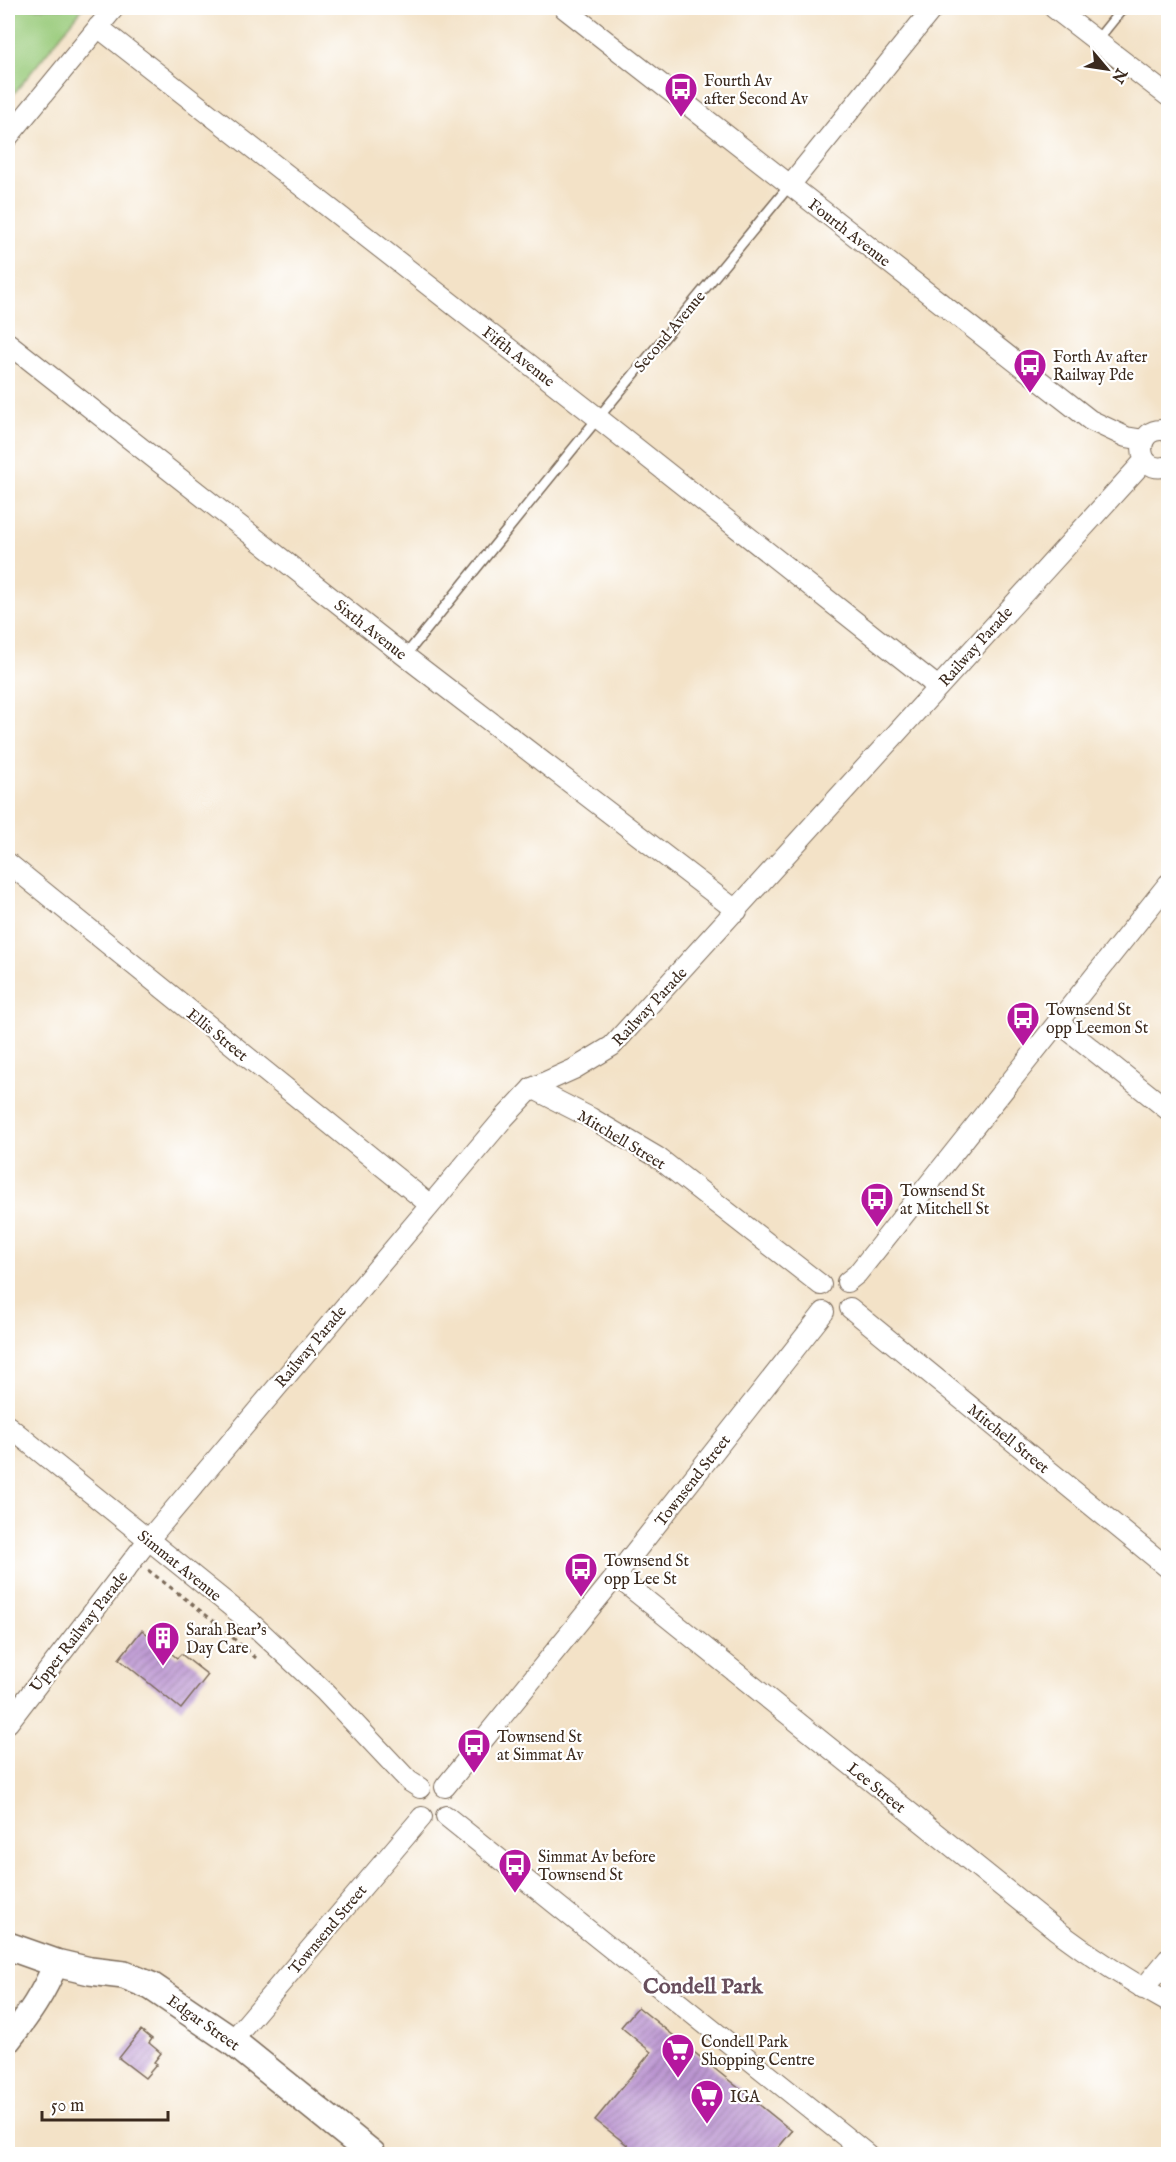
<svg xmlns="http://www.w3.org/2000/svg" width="1176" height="2162" font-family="'IM FELL English',serif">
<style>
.park{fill:#99cb7a;stroke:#6a7a4c;stroke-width:1.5}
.building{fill:url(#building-hatch)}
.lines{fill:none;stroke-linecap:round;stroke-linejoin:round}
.service-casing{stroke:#7b6a59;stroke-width:12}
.minor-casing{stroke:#7b6a59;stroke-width:22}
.tertiary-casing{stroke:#7b6a59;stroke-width:27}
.secondary-casing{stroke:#7b6a59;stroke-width:30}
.path{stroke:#7b6a59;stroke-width:3;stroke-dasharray:4.5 4.5;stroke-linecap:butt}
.service{stroke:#fff;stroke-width:9}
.minor{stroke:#fff;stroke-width:20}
.tertiary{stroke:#fff;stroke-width:24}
.secondary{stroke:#fff;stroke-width:27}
.labels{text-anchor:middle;stroke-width:4.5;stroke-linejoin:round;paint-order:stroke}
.poi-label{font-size:16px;fill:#3b2a1e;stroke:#fff;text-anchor:start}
.street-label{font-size:16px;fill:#3b2a1e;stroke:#fff}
.district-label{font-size:22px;font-weight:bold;fill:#684f5d;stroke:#fff}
</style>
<defs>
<pattern id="building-hatch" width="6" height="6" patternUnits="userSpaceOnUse" patternTransform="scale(1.5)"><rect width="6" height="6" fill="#bb95d1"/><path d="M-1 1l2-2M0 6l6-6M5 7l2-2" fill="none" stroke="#997aa9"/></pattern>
</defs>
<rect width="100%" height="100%" fill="#fff"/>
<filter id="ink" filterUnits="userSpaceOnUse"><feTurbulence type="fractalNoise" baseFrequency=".0167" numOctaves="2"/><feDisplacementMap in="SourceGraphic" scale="12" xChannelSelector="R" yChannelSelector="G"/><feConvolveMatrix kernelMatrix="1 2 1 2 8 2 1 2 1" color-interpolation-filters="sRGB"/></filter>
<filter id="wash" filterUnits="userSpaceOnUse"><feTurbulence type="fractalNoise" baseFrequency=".008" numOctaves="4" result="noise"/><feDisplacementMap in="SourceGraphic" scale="24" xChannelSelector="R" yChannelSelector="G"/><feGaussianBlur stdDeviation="1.35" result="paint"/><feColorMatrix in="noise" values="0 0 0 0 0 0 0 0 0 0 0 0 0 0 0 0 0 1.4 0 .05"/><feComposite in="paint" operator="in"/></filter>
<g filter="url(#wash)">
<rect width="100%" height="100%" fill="#f3e2c7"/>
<polygon class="park" points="8,8 83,8 8,101"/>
<g id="blocks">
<g class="building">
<polygon points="142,1630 177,1658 181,1654 208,1675 181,1709 119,1659"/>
<polygon points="638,2007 792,2131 773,2154 639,2154 595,2120 651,2052 621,2027"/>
<polygon points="141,2030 152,2039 149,2043 161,2053 154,2062 157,2064 145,2078 119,2058"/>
</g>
</g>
</g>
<g filter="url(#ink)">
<use href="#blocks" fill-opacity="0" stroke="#7b6a59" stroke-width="1.5"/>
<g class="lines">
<g class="service-casing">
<g id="service">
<polyline points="1097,40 1123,8"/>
<polyline points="405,656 598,418 790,185"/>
</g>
</g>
<g class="minor-casing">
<g id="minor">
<polyline points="564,8 1090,420 1126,437 1144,440"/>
<polyline points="1054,8 1168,96"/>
<polyline points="98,27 598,418 938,687"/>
<polyline points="8,137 114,8"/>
<polyline points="790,185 933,8"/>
<polyline points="8,343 405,656 737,911"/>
<path d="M1168,431C1133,422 1134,477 1168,466"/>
<polyline points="8,863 429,1204"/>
<polyline points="1058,1022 1168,1110"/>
<polyline points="532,1088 591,1118 657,1157 821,1285"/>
<polyline points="847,1282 857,1274 1168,884"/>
<polyline points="850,1308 1168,1568"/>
<polyline points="8,1426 249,1621 324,1691 409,1781 420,1788"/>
<path d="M616,1576L1056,1930C1092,1957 1129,1981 1168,2002"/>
<polyline points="8,1723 149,1539 503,1119 532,1088 574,1069 612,1046 1145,460"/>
<polyline points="445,1787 616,1576 824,1312"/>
<polyline points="446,1816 867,2154"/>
<polyline points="1143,1989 1168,1959"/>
<polyline points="232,2041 422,1817"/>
</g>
</g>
<g class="tertiary-casing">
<path id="tertiary" d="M8,2041C28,2016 44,1993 56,1963"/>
</g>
<g class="secondary-casing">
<polyline id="secondary" points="8,1946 56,1963 90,1971 124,1975 151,1986 232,2041 372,2154"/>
</g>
<polyline class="path" points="148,1570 210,1618 256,1658"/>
<use href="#service" class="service"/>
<use href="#minor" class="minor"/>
<use href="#tertiary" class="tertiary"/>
<use href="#secondary" class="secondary"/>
</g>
</g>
<defs>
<g id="bus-pin" transform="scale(1.725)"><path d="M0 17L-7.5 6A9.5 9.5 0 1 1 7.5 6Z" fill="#b5179e" stroke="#fff"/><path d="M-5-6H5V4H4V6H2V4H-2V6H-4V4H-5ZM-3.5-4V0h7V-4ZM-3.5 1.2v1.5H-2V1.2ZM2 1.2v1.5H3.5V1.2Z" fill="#fff"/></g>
<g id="building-pin" transform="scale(1.725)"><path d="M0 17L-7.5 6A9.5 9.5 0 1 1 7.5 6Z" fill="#b5179e" stroke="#fff"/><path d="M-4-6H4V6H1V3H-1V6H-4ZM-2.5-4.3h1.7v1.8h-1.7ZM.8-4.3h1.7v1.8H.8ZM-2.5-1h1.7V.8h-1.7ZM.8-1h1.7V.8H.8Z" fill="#fff"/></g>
<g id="supermarket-pin" transform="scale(1.725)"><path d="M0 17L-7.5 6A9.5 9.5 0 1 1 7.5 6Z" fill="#b5179e" stroke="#fff"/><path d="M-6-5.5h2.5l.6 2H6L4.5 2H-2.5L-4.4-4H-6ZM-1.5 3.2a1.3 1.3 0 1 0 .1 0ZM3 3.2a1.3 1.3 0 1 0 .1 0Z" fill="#fff"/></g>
</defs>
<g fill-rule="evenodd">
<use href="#bus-pin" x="681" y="89"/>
<use href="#bus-pin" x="1030" y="365"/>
<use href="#bus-pin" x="1023" y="1018"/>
<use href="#bus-pin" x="877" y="1199"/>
<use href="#bus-pin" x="581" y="1569"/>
<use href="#building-pin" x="163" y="1638"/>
<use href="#bus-pin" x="474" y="1745"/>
<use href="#bus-pin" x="515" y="1865"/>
<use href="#supermarket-pin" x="678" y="2050"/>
<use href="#supermarket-pin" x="707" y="2096"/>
</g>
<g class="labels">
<g class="poi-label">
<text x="704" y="86">Fourth Av<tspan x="704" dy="18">after Second Av</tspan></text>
<text x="1053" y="362">Forth Av after<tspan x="1053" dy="18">Railway Pde</tspan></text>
<text x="1046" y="1015">Townsend St<tspan x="1046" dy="18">opp Leemon St</tspan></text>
<text x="900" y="1196">Townsend St<tspan x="900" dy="18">at Mitchell St</tspan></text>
<text x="604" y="1566">Townsend St<tspan x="604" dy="18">opp Lee St</tspan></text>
<text x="186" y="1635">Sarah Bear's<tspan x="186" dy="18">Day Care</tspan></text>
<text x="497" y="1742">Townsend St<tspan x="497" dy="18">at Simmat Av</tspan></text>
<text x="538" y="1862">Simmat Av before<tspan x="538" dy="18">Townsend St</tspan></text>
<text x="701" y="2047">Condell Park<tspan x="701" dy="18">Shopping Centre</tspan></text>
<text x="730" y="2102">IGA</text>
</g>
<g class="street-label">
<text transform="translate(850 232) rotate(38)" y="6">Fourth Avenue</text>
<text transform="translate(669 331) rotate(-50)" y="6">Second Avenue</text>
<text transform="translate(519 356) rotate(38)" y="6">Fifth Avenue</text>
<text transform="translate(371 629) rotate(38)" y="6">Sixth Avenue</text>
<text transform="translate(975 646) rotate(-48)" y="6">Railway Parade</text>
<text transform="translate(649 1006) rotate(-47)" y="6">Railway Parade</text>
<text transform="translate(218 1034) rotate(39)" y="6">Ellis Street</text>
<text transform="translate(622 1139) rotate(31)" y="6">Mitchell Street</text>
<text transform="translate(310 1346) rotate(-50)" y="6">Railway Parade</text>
<text transform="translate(1009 1438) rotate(39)" y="6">Mitchell Street</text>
<text transform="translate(692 1480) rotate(-52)" y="6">Townsend Street</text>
<text transform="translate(180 1565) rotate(39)" y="6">Simmat Avenue</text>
<text transform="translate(78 1631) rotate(-52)" y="6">Upper Railway Parade</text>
<text transform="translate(877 1787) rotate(39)" y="6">Lee Street</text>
<text transform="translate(327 1929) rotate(-50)" y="6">Townsend Street</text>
<text transform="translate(204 2022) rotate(35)" y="6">Edgar Street</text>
</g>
<g class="district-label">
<text x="703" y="1993">Condell Park</text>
</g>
</g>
<rect width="1176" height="2162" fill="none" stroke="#fff" stroke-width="30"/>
<g transform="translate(1107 69) rotate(119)" stroke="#ffffff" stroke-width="4.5" paint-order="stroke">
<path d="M0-4.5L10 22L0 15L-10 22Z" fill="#3b2a1e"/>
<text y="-9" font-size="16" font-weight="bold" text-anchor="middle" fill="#3b2a1e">N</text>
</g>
<path d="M42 2111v9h126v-9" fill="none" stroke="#3b2a1e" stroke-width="3"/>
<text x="51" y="2111" font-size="18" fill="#3b2a1e" stroke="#ffffff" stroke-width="4.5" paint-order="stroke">50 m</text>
</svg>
